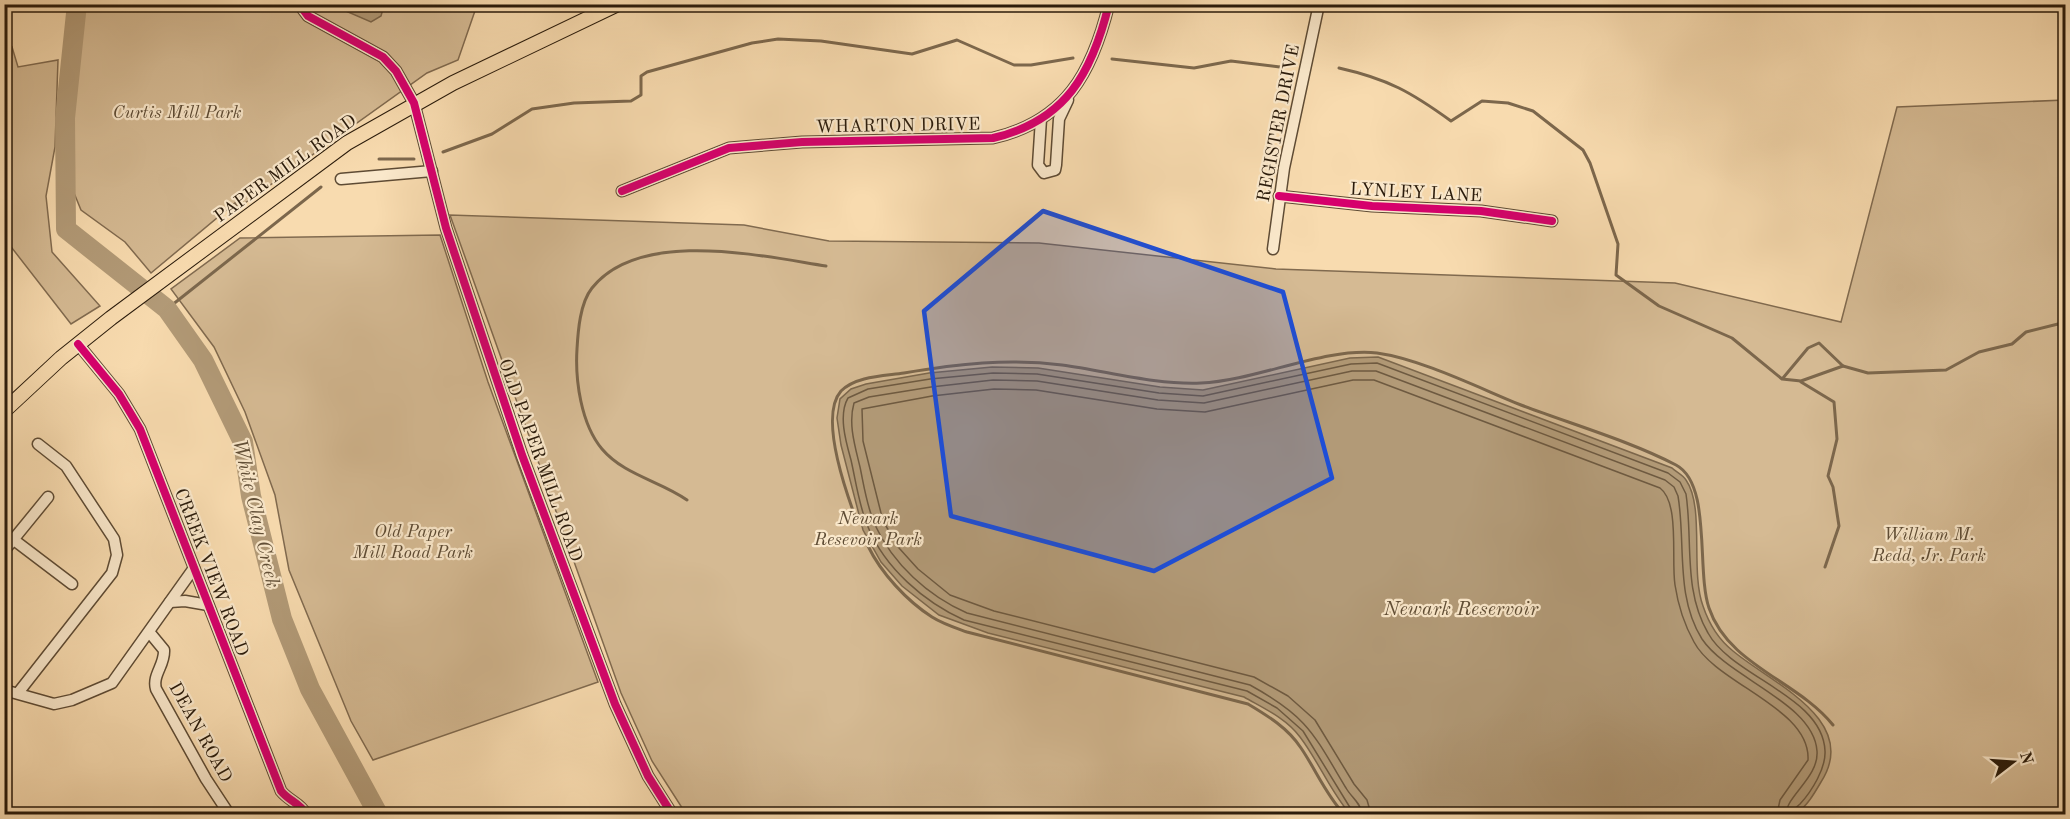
<svg xmlns="http://www.w3.org/2000/svg" width="2070" height="819" font-family="'Old Standard TT',serif">
<style>
.green{fill:#d5ba93;stroke:#806a4f;stroke-width:1.5}
.water{fill:#b29a77;stroke:#7c674c;stroke-width:1.5}
.lines{fill:none;stroke-linecap:round;stroke-linejoin:round}
.shore{stroke:#6e5a41;stroke-width:1.5}
.stream{stroke:#7c674c;stroke-width:3}
.river{stroke:#b29a77;stroke-width:20}
.minor-casing{stroke:#5e4b34;stroke-width:13}
.major-casing{stroke:#2a1b0b;stroke-width:16}
.minor{stroke:#fae8cb;stroke-width:10}
.major{stroke:#f8dbaf;stroke-width:14}
.cycleway-casing{stroke:#fae8cb;stroke-width:11}
.cycleway{stroke:#d6006c;stroke-width:8}
.marked{fill:#1d4ed8;fill-opacity:0.2;stroke:#1d4ed8;stroke-width:4.5;stroke-linejoin:round}
.labels{text-anchor:middle;stroke-width:4.5;stroke-linejoin:round;paint-order:stroke}
.park-label{font-size:18px;font-style:italic;fill:#5d4b34;stroke:#fae8cb}
.street-label{font-size:18px;fill:#2a1b0b;stroke:#fae8cb}
.water-label{font-size:20px;font-style:italic;fill:#604e36;stroke:#fae8cb}
</style>
<rect width="100%" height="100%" fill="#f8dbaf"/>
<filter id="stains"><feTurbulence type="fractalNoise" baseFrequency=".00333" numOctaves="4"/><feColorMatrix values="0 0 0 0 .2 0 0 0 0 .09 0 0 0 0 .02 0 0 0 .5 -.17"/></filter>
<radialGradient id="worn" r=".72"><stop offset=".6" stop-color="#630" stop-opacity="0"/><stop offset="1" stop-color="#630" stop-opacity=".3"/></radialGradient>
<g class="green">
<polygon points="80,5 477,5 458,60 427,73 238,208 235,203 151,273 125,242 81,210 63,166"/>
<polygon points="12,47 18,67 58,60 55,147 46,196 52,252 100,306 71,324 5,239 4,49"/>
<polygon points="2065,100 2065,814 686,814 652,761 621,693 450,215 744,225 829,241 1039,243 1276,269 1675,283 1841,322 1897,107"/>
<polygon points="440,235 488,382 598,682 373,760 351,721 289,570 275,495 245,412 214,347 171,289 240,238"/>
</g>
<g class="water">
<polygon points="332,5 384,5 381,16 371,22"/>
<path d="M1378,357L1672,468C1676,472 1683,475 1686,480C1705,507 1690,571 1703,606C1709,624 1718,639 1733,651C1771,683 1861,720 1821,782C1814,794 1807,806 1796,814H1350C1330,791 1319,762 1300,737C1286,718 1263,708 1244,697L988,633L939,615L902,586L881,562L863,530L841,445L837,418L840,399L851,389L866,384L929,373L992,367L1038,368L1160,387L1203,390L1350,358Z"/>
</g>
<g class="lines">
<g class="shore">
<path d="M1354,814L1303,731L1277,708L1247,691L964,620C924,602 885,568 868,527C859,506 856,482 851,460C846,442 838,415 848,398L868,389L930,379L993,373L1037,374L1159,393L1203,396L1351,364L1377,363L1668,473L1680,482L1686,494C1693,541 1683,590 1708,633C1732,677 1823,696 1825,751C1826,768 1812,791 1800,804C1796,808 1794,808 1793,814"/>
<path d="M1362,814C1361,803 1351,797 1346,788C1313,733 1308,717 1250,685L967,613C928,596 893,564 875,525C867,507 864,486 860,467C855,446 848,424 854,403L869,397L931,387L993,380L1037,381L1158,400L1204,403L1352,371H1376L1665,480L1674,487L1678,496C1686,543 1675,596 1702,639C1728,678 1814,703 1817,751C1819,777 1787,795 1786,814"/>
<path d="M1371,814L1367,800L1354,784L1315,720L1288,696L1254,677L994,611L950,595L918,569L899,548L883,521L863,441L862,409L932,396L994,389L1036,390L1157,409L1205,412L1353,380H1374L1660,488C1680,503 1671,560 1675,585C1678,605 1684,624 1694,642C1716,684 1811,708 1808,760L1780,800L1777,814"/>
</g>
<g class="stream">
<polyline points="1112,59 1194,68 1231,61 1280,67"/>
<path d="M1339,68C1388,79 1411,92 1451,121L1482,101L1508,103L1533,111L1583,150L1590,163L1618,244L1616,275L1659,306L1732,338L1782,379L1801,381L1843,366L1868,373L1946,370L1979,352L2012,344L2026,332L2058,324L2066,325"/>
<polyline points="443,152 492,134 532,109 574,103 631,101 641,95 641,76 647,72 752,43 778,39 821,41 912,54 957,40 1014,65 1031,65 1073,58"/>
<polyline points="379,159 414,159"/>
<polyline points="167,309 321,187"/>
<polyline points="1783,378 1808,348 1819,343 1843,366"/>
<polyline points="1801,382 1834,402 1837,439 1828,476 1833,487 1839,526 1825,567"/>
<path d="M687,500C660,481 624,475 602,449C581,424 575,380 577,349C578,331 580,303 592,288C640,228 761,256 826,266"/>
<path d="M856,519C846,492 819,416 841,391C856,376 884,376 904,373C957,364 1008,358 1062,365C1107,371 1155,385 1201,383C1255,381 1325,347 1377,353C1421,359 1479,388 1521,405C1571,424 1630,441 1676,465C1712,484 1696,570 1709,608C1728,665 1798,681 1833,725"/>
<path d="M868,546C881,573 907,601 932,617C943,624 956,628 967,632L1248,704C1268,716 1288,728 1301,748C1316,770 1326,795 1344,814"/>
</g>
<polyline class="river" points="77,4 65,118 66,229 167,309 203,360 243,442 251,496 282,619 310,689 378,814"/>
<g class="minor-casing">
<g id="minor">
<polyline points="299,4 308,16 383,57 396,71 414,103 446,228 522,455 615,704 648,776 672,814"/>
<polyline points="1990,4 2040,4"/>
<polyline points="1041,119 1038,165 1044,173 1055,170 1056,165 1059,119 1068,100"/>
<polyline points="341,179 432,171"/>
<path d="M622,191L729,148L802,142L993,138C1066,121 1092,73 1109,4"/>
<polyline points="1279,196 1372,206 1481,211 1552,221"/>
<polyline points="1273,249 1284,168 1319,4"/>
<path d="M78,344L119,394L140,429L281,791C289,801 300,803 306,814"/>
<polyline points="14,540 72,584"/>
<polyline points="4,551 48,497"/>
<polyline points="170,602 185,601 208,605"/>
<path d="M150,633L164,650C165,665 152,675 156,689L206,779L229,814"/>
<polyline points="4,690 54,704 72,700 112,683 194,568"/>
<polyline points="18,693 112,573 117,555 114,539 66,466 38,444"/>
</g>
</g>
<g class="major-casing">
<polyline id="major" points="4,411 61,358 111,318 347,143 453,83 618,4"/>
</g>
<use href="#minor" class="minor"/>
<use href="#major" class="major"/>
<g class="cycleway-casing">
<g id="cycleway">
<polyline points="299,4 308,16 383,57 396,71 414,103 446,228 522,455 615,704 648,776 672,814"/>
<path d="M622,191L729,148L802,142L993,138C1066,121 1092,73 1109,4"/>
<polyline points="1279,196 1372,206 1481,211 1552,221"/>
<path d="M78,344L119,394L140,429L281,791C289,801 300,803 306,814"/>
</g>
</g>
<use href="#cycleway" class="cycleway"/>
</g>
<path class="marked" d="M1043,211L1283,292L1332,478L1154,571L951,516L924,311Z"/>
<g class="labels">
<g class="park-label">
<text x="177" y="118">Curtis Mill Park</text>
<text x="868" y="524">Newark<tspan x="868" dy="21">Resevoir Park</tspan></text>
<text x="413" y="537">Old Paper<tspan x="413" dy="21">Mill Road Park</tspan></text>
<text x="1929" y="540">William M.<tspan x="1929" dy="21">Redd, Jr. Park</tspan></text>
</g>
<g class="street-label">
<text transform="translate(1278 123) rotate(-79)" y="6">REGISTER DRIVE</text>
<text transform="translate(898 125) rotate(-1)" y="6">WHARTON DRIVE</text>
<text transform="translate(285 168) rotate(-36)" y="6">PAPER MILL ROAD</text>
<text transform="translate(1416 192) rotate(3)" y="6">LYNLEY LANE</text>
<text transform="translate(541 460) rotate(70)" y="6">OLD PAPER MILL ROAD</text>
<text transform="translate(212 572) rotate(69)" y="6">CREEK VIEW ROAD</text>
<text transform="translate(201 732) rotate(61)" y="6">DEAN ROAD</text>
</g>
<g class="water-label">
<text transform="translate(257 513) rotate(77)" y="7">White Clay Creek</text>
<text x="1461" y="615">Newark Reservoir</text>
</g>
</g>
<rect width="2070" height="819" fill="none" stroke="#f8dbaf" stroke-width="24"/>
<rect x="6" y="6" width="2058" height="807" fill="none" stroke="#2a1b0b" stroke-width="3"/>
<rect x="12" y="12" width="2046" height="795" fill="none" stroke="#2a1b0b" stroke-width="1.5"/>
<g transform="translate(2013 762) rotate(73)" stroke="#fae8cb" stroke-width="4.5" paint-order="stroke">
<path d="M0-4.5L10 22L0 15L-10 22Z" fill="#2a1b0b"/>
<text y="-9" font-size="16" font-weight="bold" text-anchor="middle" fill="#2a1b0b">N</text>
</g>
<rect width="100%" height="100%" filter="url(#stains)"/>
<rect width="100%" height="100%" fill="url(#worn)"/>
</svg>
